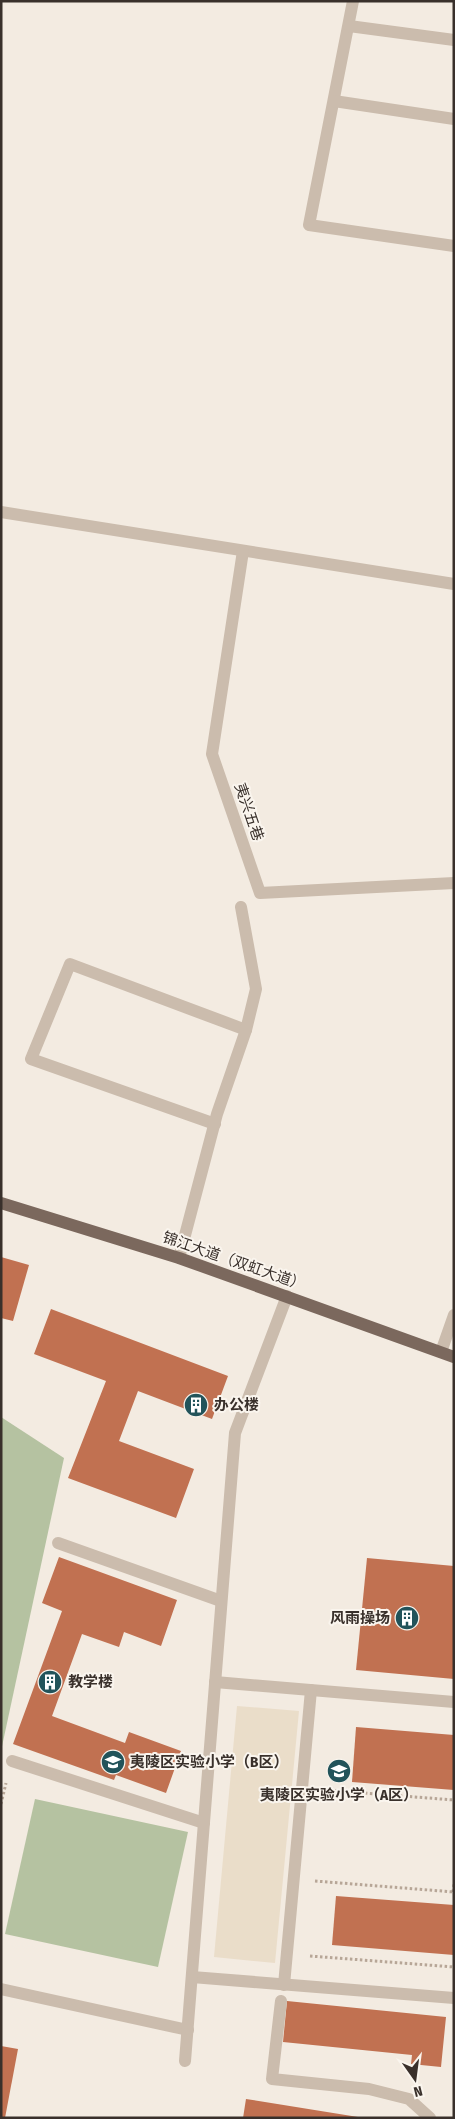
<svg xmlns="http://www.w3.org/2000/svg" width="455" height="2119" font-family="'Fira Sans Condensed','Noto Sans SC',sans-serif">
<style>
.green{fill:#b5c2a1}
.plaza{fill:#eaddc9}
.building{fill:#c17151}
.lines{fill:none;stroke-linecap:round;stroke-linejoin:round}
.path{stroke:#b7a697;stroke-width:3;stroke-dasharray:2.5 2.5;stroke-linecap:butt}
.minor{stroke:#cbbcad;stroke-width:12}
.major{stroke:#7b685d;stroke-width:12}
.labels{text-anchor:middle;stroke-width:4;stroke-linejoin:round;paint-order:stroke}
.street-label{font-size:15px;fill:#39302b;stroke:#faf5ee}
.poi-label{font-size:15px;font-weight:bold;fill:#39302b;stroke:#faf5ee;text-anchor:start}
</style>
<rect width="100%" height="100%" fill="#f3ebe1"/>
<g class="green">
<polygon points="1,1417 64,1458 1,1751"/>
<polygon points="35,1799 188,1832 158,1967 5,1934"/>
</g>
<polygon class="plaza" points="237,1706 299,1711 275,1963 214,1957"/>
<g class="building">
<polygon points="1,1257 29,1265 13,1321 1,1318"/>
<polygon points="51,1309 228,1376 212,1419 138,1391 119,1441 194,1469 176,1518 68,1478 106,1381 34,1354"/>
<polygon points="59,1557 177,1600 161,1646 124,1632 119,1647 82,1634 52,1716 125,1743 129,1732 181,1751 166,1793 116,1775 114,1780 13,1744 62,1611 42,1603"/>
<polygon points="367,1558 454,1566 454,1679 356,1670"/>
<polygon points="356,1727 454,1735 454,1790 352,1782"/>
<polygon points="336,1896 454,1905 454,1955 332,1945"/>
<polygon points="287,2001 446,2017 441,2067 411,2064 412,2055 283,2042"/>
<polygon points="1,2046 18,2049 5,2118 1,2118"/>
<polygon points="246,2099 358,2117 358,2118 243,2118"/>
</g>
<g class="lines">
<g class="path">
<polyline points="325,1790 454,1800"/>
<polyline points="1,1804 6,1783"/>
<polyline points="315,1881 454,1892"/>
<polyline points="453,1892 454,1884"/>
<polyline points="310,1956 454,1967"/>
</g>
<g class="minor">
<polyline points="353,1 309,225 454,246"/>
<polyline points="349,26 454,40"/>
<polyline points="334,101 454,119"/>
<polyline points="1,512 454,584"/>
<polyline points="243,551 212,754 260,893 454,883"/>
<polyline points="215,1124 31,1059 70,964 246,1030"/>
<polyline points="179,1258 217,1114 246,1030 256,989 241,907"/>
<polyline points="441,1352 454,1315"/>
<polyline points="58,1543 221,1601"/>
<polyline points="215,1682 454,1702"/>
<polyline points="12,1761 204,1823"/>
<polyline points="192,1977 454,1998"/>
<polyline points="284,1985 311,1690"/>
<polyline points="1,1989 188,2030"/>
<polyline points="281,2001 272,2079 369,2089 409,2099 430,2118"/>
<polyline points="185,2061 235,1433 287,1296"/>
</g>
<polyline class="major" points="1,1203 179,1258 454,1357"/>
</g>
<defs>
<g id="building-disc" transform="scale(1.25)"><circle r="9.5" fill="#22535a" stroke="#faf5ee"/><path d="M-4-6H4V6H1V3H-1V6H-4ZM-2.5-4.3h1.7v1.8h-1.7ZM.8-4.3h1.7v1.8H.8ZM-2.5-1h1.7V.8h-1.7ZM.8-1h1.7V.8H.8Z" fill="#fff"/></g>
<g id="school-disc" transform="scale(1.25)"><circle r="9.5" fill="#22535a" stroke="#faf5ee"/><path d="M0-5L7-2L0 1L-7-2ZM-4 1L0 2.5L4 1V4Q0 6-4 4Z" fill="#fff"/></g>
</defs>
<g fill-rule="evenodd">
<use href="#building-disc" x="196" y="1405"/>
<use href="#building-disc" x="407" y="1618"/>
<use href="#building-disc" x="50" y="1682"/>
<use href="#school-disc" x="113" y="1762"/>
<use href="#school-disc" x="339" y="1771"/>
</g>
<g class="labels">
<g class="street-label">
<text transform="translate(249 812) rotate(71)" y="5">夷兴五巷</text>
<text transform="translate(234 1261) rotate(19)" y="5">锦江大道（双虹大道）</text>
</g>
<g class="poi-label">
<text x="214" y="1410">办公楼</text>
<text x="390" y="1623" text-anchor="end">风雨操场</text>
<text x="68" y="1687">教学楼</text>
<text x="130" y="1767">夷陵区实验小学（B区）</text>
<text x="339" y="1800" text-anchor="middle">夷陵区实验小学（A区）</text>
</g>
</g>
<rect width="455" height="2119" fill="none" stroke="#39302b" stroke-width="5"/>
<g transform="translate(415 2079) rotate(166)" stroke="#faf5ee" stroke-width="4" paint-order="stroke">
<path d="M0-4L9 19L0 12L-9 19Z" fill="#39302b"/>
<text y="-8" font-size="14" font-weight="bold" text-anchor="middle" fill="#39302b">N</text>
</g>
</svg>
